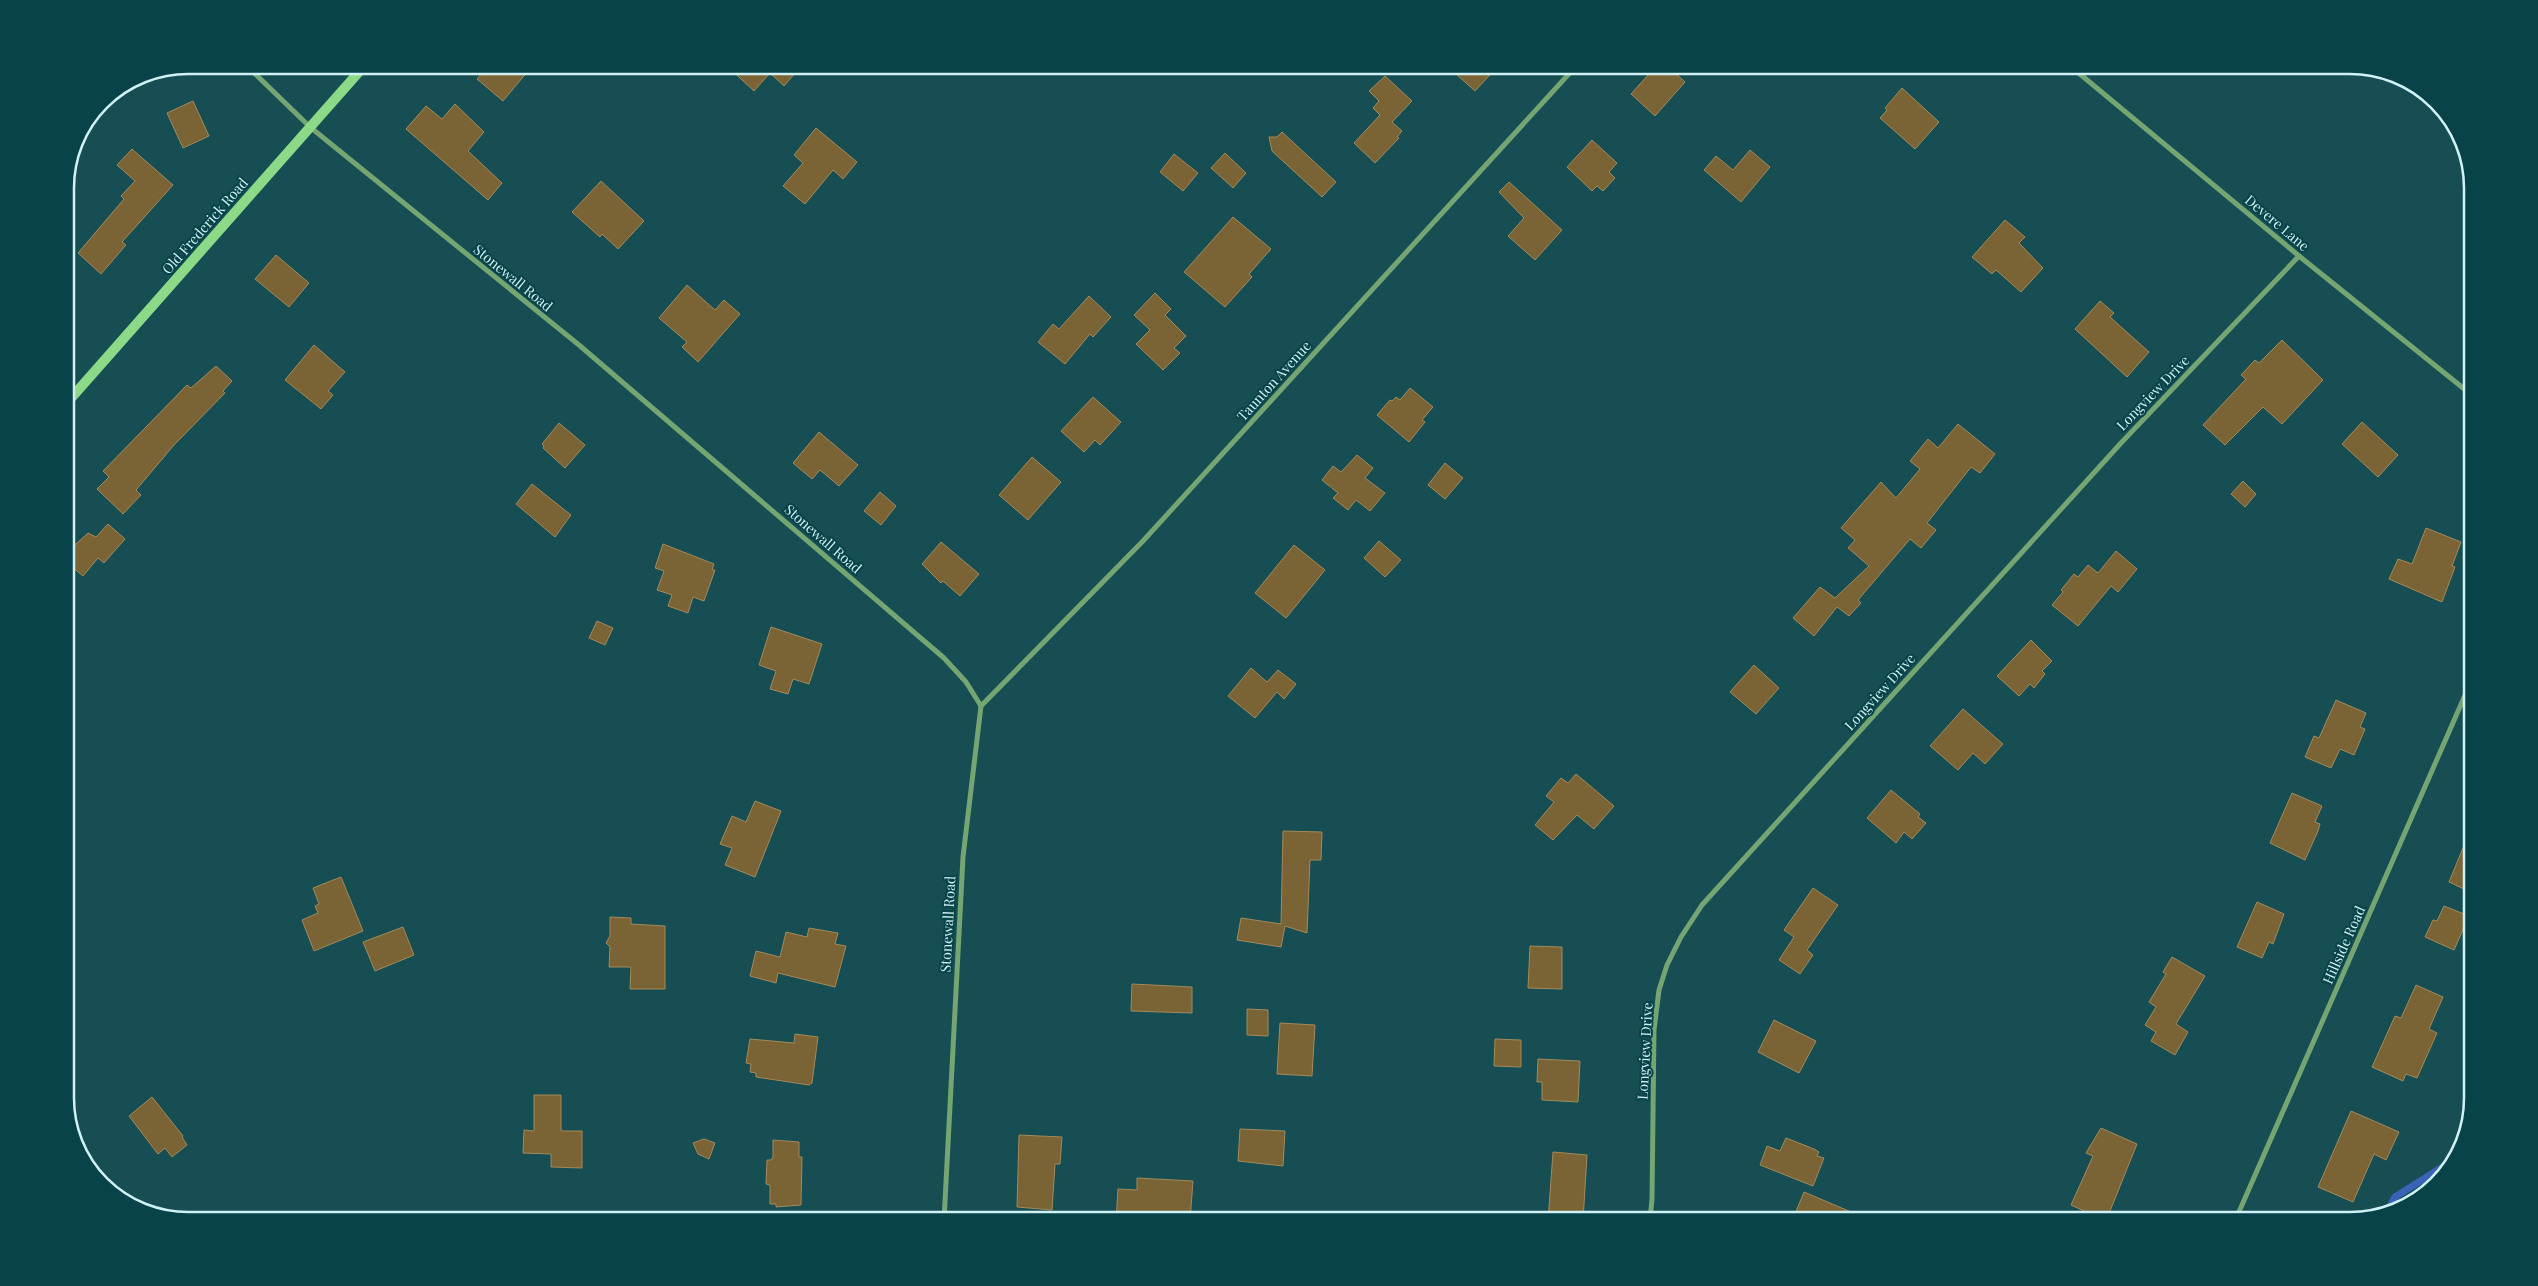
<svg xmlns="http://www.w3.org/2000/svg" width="2538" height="1286" font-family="'Playfair Display',serif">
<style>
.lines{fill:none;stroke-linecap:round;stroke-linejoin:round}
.stream{stroke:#3a63b7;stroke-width:7}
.building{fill:#7a6334;stroke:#a38a5b}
.street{stroke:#75a572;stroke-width:5}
.secondary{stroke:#8cda88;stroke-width:10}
.labels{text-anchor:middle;stroke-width:4;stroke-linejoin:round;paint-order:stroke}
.street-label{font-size:14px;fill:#d0f2f5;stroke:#074348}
.rim{fill:none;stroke:#d0f2f5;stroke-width:2.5}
</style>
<rect width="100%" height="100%" fill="#164e53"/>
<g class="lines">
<polyline class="stream" points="2388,1210 2395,1197 2452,1161"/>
</g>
<g class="building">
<polygon points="489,65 533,65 503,101 477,79"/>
<polygon points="726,65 802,65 784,86 770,73 754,91"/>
<polygon points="1446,65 1499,65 1475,91"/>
<polygon points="1657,65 1666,65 1685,82 1655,116 1631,94"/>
<polygon points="1385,76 1412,101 1392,122 1402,131 1397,137 1399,138 1375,163 1354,143 1380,115 1373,108 1379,101 1369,91"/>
<polygon points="1902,88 1939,122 1915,149 1880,118 1887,110 1885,108"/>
<polygon points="193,101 209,136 183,148 167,113"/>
<polygon points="455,104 484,132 468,151 502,183 488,200 406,129 426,106 442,119"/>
<polygon points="816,128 857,162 843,179 833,170 805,204 783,186 803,163 794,155"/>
<polygon points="1282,132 1336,182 1322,197 1272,151 1269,137 1277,137"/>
<polygon points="1592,140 1617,163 1609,172 1615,178 1603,191 1597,186 1592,191 1567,167"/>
<polygon points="132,149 173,185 122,242 126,245 101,274 78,253 124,199 121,196 135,181 117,165"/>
<polygon points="1750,150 1770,167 1741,202 1704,170 1716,156 1733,170"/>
<polygon points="1225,153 1246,173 1233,188 1211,168"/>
<polygon points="1174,154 1198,173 1183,191 1160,172"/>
<polygon points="601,181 644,221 618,249 602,234 600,237 572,212"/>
<polygon points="1509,182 1562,230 1535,260 1508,236 1524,218 1499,192"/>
<polygon points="1233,217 1271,249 1249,274 1252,277 1225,307 1184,272"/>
<polygon points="2005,220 2025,237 2019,243 2043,268 2021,292 1996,270 1992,274 1972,257"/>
<polygon points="276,255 309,283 289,307 255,279"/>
<polygon points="687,285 715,310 724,300 740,314 698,362 682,347 687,342 659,318"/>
<polygon points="1155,293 1171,309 1165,315 1186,336 1174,348 1180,353 1163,370 1136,344 1150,330 1134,315"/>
<polygon points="1089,296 1111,317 1093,337 1090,334 1065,364 1038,342 1053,324 1059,329"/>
<polygon points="2100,301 2114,313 2110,317 2149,352 2127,377 2075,329"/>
<polygon points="2282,340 2323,380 2282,424 2263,407 2225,445 2203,425 2246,379 2241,375 2255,360 2259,363"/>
<polygon points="314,345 345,372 328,391 333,395 321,409 285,380"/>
<polygon points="216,366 232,381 223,391 225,393 174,445 136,490 141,495 123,514 97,489 109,477 103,471 187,385 191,388"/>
<polygon points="1410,388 1433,407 1422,420 1425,422 1409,442 1377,415 1390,400 1392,401 1396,397 1400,400"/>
<polygon points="1093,397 1121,422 1100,445 1095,440 1084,452 1061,431"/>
<polygon points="2362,422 2398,455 2378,477 2342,444"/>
<polygon points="559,423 585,445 565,468 543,448 544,446 542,444"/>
<polygon points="1958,424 1995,454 1980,473 1971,467 1927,523 1936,530 1921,548 1910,539 1858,600 1861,603 1849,616 1837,607 1814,636 1793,618 1820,587 1835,598 1869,566 1848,548 1855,540 1841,528 1881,482 1896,498 1920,469 1910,461 1928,439 1938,448"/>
<polygon points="819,432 858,465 839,486 820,470 812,479 793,463"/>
<polygon points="1357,455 1373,468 1365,478 1385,493 1370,511 1356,500 1348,510 1333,498 1338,493 1322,480 1333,466 1341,472"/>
<polygon points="1032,457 1061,482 1028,520 999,495"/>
<polygon points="1445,463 1463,478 1445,499 1428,485"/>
<polygon points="2243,481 2256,494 2245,507 2231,494"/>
<polygon points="532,484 571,515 555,537 516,504"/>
<polygon points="880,492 896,506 881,525 864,511"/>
<polygon points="108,524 125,539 104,563 98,558 83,576 65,561 65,554 88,533 96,537"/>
<polygon points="2426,528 2461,542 2452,566 2455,567 2442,602 2389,579 2398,559 2412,564"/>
<polygon points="1379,541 1401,560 1385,577 1364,558"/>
<polygon points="941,542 979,574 960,596 943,581 941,583 922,564"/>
<polygon points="663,544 714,564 712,570 715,570 704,601 693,597 688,613 668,606 672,595 657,590 664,571 655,568"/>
<polygon points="1294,545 1325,570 1286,618 1255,593"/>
<polygon points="2116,551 2137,569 2118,592 2111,586 2078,626 2052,605 2063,592 2061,590 2074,574 2078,577 2088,565 2098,573"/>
<polygon points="597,621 613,628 605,645 589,638"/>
<polygon points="771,627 822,644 809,684 793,679 788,694 770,689 776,671 759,665"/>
<polygon points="2031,640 2052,661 2042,671 2045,674 2034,688 2030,684 2019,696 1997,676"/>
<polygon points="1754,665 1779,688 1756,714 1730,692"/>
<polygon points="1251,668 1267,682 1278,670 1296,684 1284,699 1277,692 1255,718 1228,696"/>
<polygon points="2336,700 2366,713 2360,727 2365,729 2354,755 2340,749 2331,768 2305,757 2314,736 2319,738"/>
<polygon points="1963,709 2003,744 1985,764 1973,753 1958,770 1930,746"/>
<polygon points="1576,774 1614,806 1594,829 1577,815 1553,840 1535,825 1554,802 1546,796 1561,778 1568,783"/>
<polygon points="1891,790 1920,814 1918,817 1926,823 1912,839 1904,832 1896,843 1867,818"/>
<polygon points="2292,793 2322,806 2315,822 2320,824 2318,831 2305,860 2270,843"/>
<polygon points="755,801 781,811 755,877 725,865 732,848 720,844 732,816 746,822"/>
<polygon points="2472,826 2473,874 2466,890 2449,882"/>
<polygon points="1283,831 1322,832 1321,860 1310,860 1307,933 1285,926 1281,947 1237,940 1241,918 1281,924"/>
<polygon points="341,877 363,931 314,951 302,920 318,913 315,906 319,904 313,888"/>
<polygon points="1813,888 1838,905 1807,950 1813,955 1800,974 1779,960 1794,937 1784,930"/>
<polygon points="2257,902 2284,914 2273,944 2269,942 2262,958 2237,947"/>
<polygon points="2444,906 2469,916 2454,950 2425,937 2433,920 2437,921"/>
<polygon points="610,917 631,918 631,924 665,926 665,989 630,989 631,967 609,967 610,947 606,943 610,936"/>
<polygon points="403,927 414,955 375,971 363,942"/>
<polygon points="809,928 838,933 835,944 846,946 835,987 778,973 776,983 750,976 756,951 780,957 786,932 807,937"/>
<polygon points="1530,946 1562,947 1562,989 1528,988"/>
<polygon points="2172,957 2205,976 2176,1024 2188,1032 2175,1055 2151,1041 2156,1032 2145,1025 2156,1007 2149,1002 2166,974 2163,972"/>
<polygon points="1132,984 1192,987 1192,1013 1131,1011"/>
<polygon points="2416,985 2443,997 2429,1029 2437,1033 2417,1078 2406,1074 2403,1081 2372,1067 2395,1016 2401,1018"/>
<polygon points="1247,1009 1268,1010 1268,1036 1247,1035"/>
<polygon points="1774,1020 1816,1041 1799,1073 1758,1052"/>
<polygon points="1280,1023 1315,1025 1312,1076 1277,1074"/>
<polygon points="795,1034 818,1037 812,1083 809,1085 756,1077 756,1073 750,1072 751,1064 746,1063 750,1039 794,1043"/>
<polygon points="1495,1039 1521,1040 1521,1067 1494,1066"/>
<polygon points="1538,1059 1580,1061 1578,1102 1542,1100 1542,1082 1537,1082"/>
<polygon points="534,1095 561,1095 561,1131 582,1131 582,1168 551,1167 551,1154 523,1153 524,1130 534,1131"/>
<polygon points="152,1097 183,1136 182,1137 187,1145 172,1157 165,1148 158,1154 129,1116"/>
<polygon points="2351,1111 2399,1132 2386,1160 2374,1154 2353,1202 2318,1187"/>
<polygon points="2101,1128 2137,1144 2106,1221 2071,1205 2093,1156 2086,1153"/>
<polygon points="1240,1129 1285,1131 1283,1166 1238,1161"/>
<polygon points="1019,1135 1062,1137 1060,1164 1055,1164 1052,1210 1017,1207"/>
<polygon points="1786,1138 1814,1149 1819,1152 1817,1156 1824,1158 1813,1186 1760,1165 1767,1146 1780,1151"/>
<polygon points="704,1139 715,1143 709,1159 698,1154 693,1143"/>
<polygon points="773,1140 799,1142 799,1157 802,1157 801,1205 776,1207 776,1204 770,1204 770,1185 766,1184 767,1160 771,1160 773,1157"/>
<polygon points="1553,1152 1587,1155 1583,1221 1548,1221"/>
<polygon points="1137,1178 1193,1181 1190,1221 1116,1221 1118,1189 1137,1190"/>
<polygon points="1804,1192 1870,1220 1870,1221 1792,1221"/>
</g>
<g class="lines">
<g class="street">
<polyline points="246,65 310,127 579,345 944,658 966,682 981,706 963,857 944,1221"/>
<polyline points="2069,65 2299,256 2473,396"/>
<polyline points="981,706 1143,541 1577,65"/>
<polyline points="1650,1221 1652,1199 1654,1030 1659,990 1667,965 1681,937 1702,905 2121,443 2299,256"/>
<polyline points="2235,1221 2473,677"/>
</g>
<polyline class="secondary" points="65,405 365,65"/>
</g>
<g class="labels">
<g class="street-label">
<text transform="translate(2277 223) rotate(40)" y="5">Devere Lane</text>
<text transform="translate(205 226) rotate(-49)" y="5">Old Frederick Road</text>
<text transform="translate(513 278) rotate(39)" y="5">Stonewall Road</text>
<text transform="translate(1274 381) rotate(-48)" y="5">Taunton Avenue</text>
<text transform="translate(2153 393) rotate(-46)" y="5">Longview Drive</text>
<text transform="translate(823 539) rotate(41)" y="5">Stonewall Road</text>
<text transform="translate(1880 692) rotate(-48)" y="5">Longview Drive</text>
<text transform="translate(948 924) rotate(-87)" y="5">Stonewall Road</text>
<text transform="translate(2344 945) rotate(-66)" y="5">Hillside Road</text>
<text transform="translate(1645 1051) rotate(-87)" y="5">Longview Drive</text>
</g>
</g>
<path d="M0 0H2538V1286H0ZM188 74H2350A114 114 0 0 1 2464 188V1098A114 114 0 0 1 2350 1212H188A114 114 0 0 1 74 1098V188A114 114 0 0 1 188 74Z" fill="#074348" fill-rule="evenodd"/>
<path class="rim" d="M188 74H2350A114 114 0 0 1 2464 188V1098A114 114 0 0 1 2350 1212H188A114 114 0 0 1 74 1098V188A114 114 0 0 1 188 74Z"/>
</svg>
